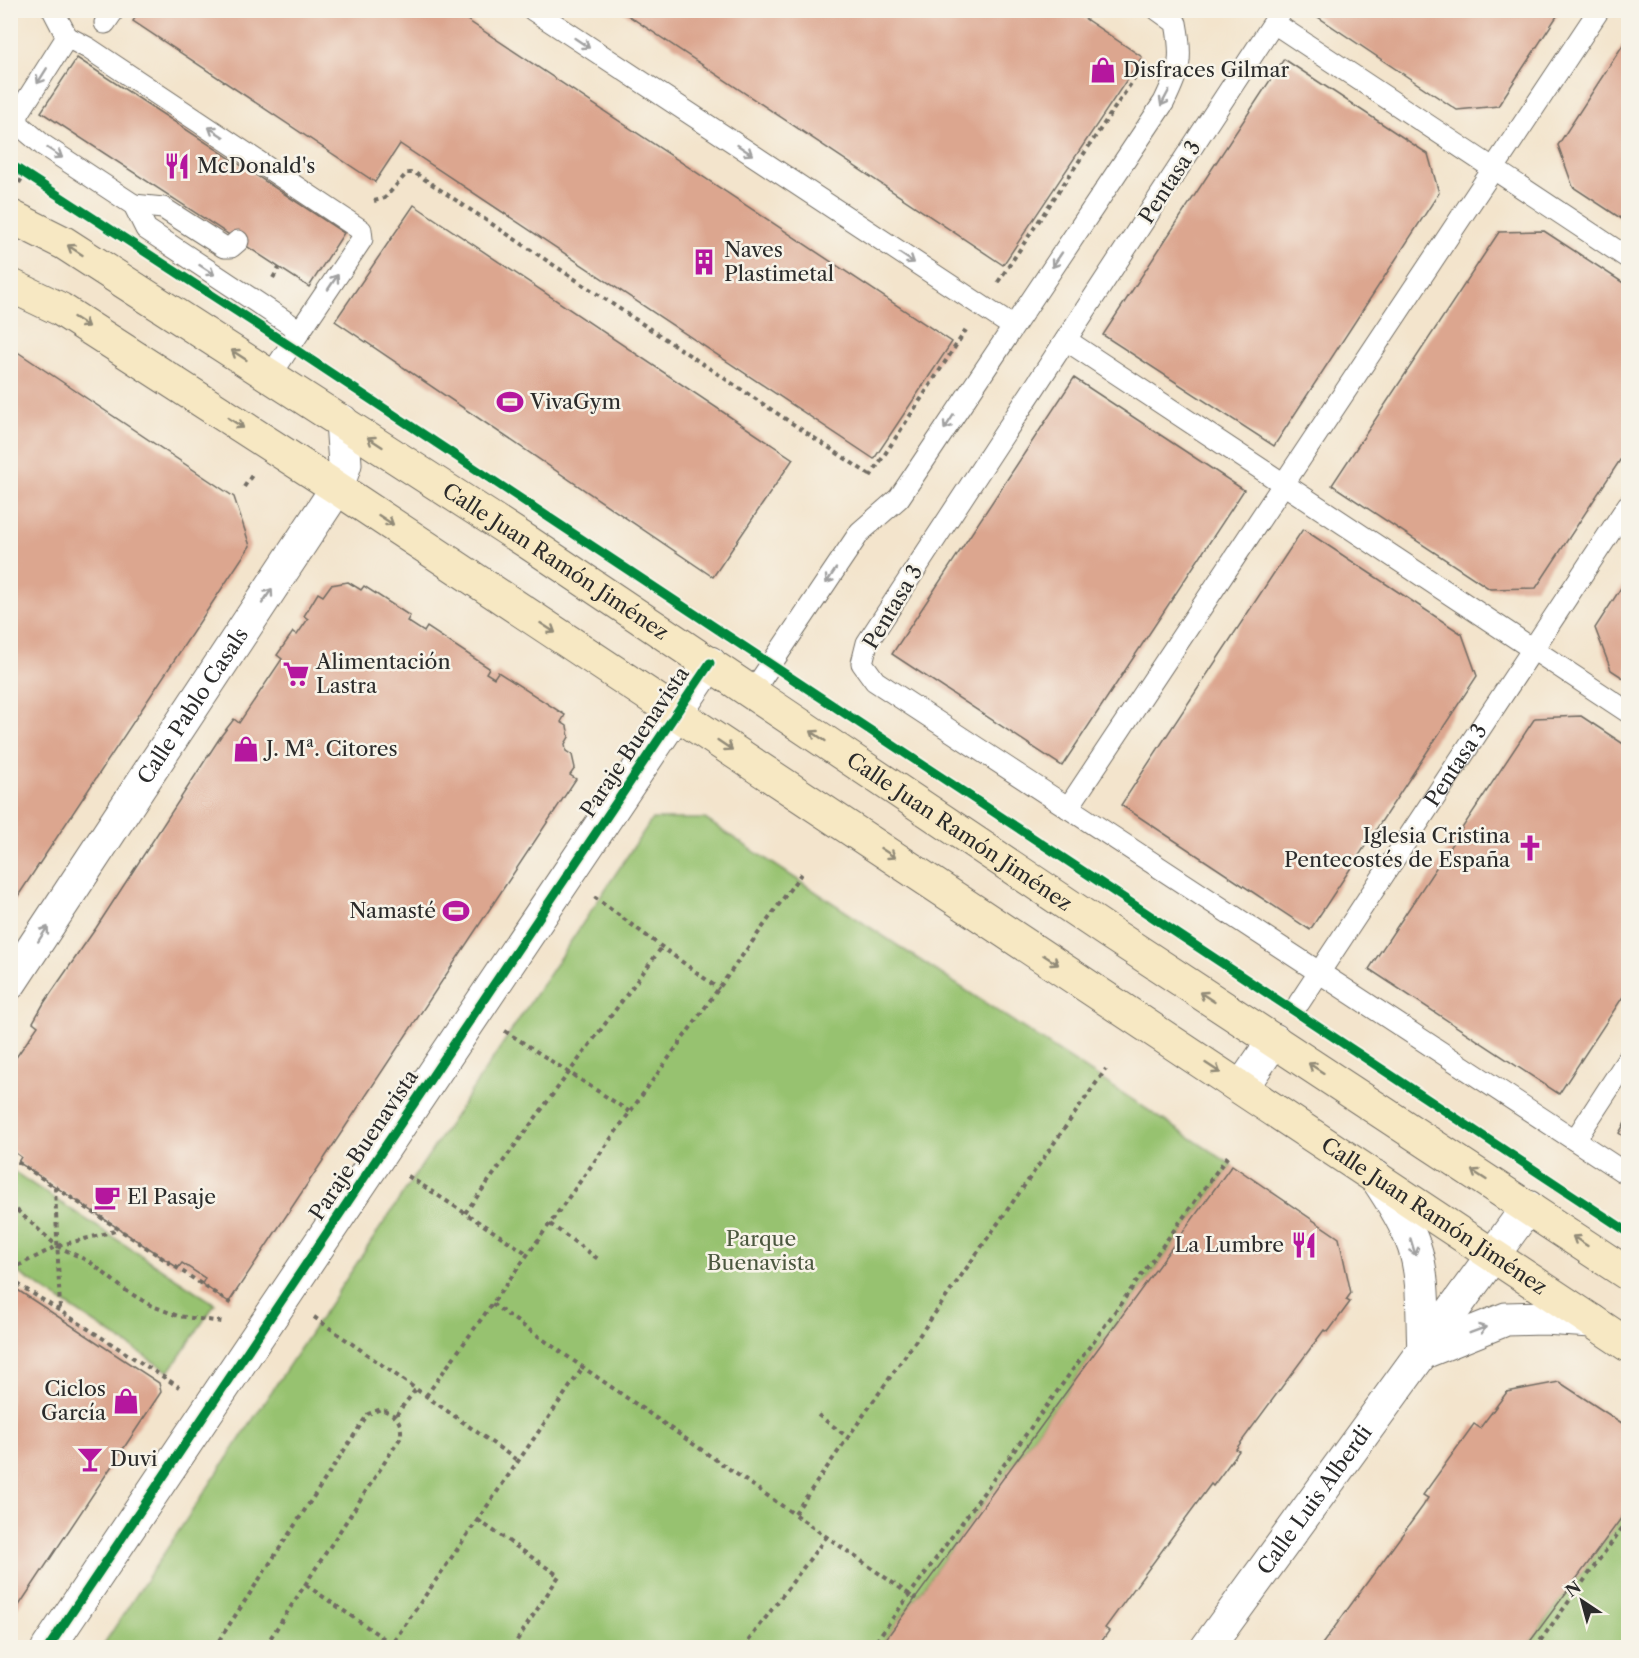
<svg xmlns="http://www.w3.org/2000/svg" width="1639" height="1658" font-family="'Libre Caslon Text',serif">
<style>
.green{fill:#97c26f;stroke:#61764d;stroke-width:1.5}
.building{fill:#dca68f}
.lines{fill:none;stroke-linecap:round;stroke-linejoin:round}
.service-casing{stroke:#716c63;stroke-width:23}
.minor-casing{stroke:#716c63;stroke-width:35}
.secondary-casing{stroke:#716c63;stroke-width:35}
.path{stroke:#716c63;stroke-width:4;stroke-dasharray:4.5 4.5;stroke-linecap:butt}
.service{stroke:#fff;stroke-width:21}
.minor{stroke:#fff;stroke-width:33}
.secondary{stroke:#f7e8c3;stroke-width:33}
.cycleway-casing{stroke:#f7f3e8;stroke-width:13}
.cycleway{stroke:#00873e;stroke-width:9}
.oneway{stroke:#a0a0a0}
.oneway2{stroke:#918a77}
.labels{text-anchor:middle;stroke-width:5;stroke-linejoin:round;paint-order:stroke}
.poi-label{font-size:21px;fill:#2b2b2b;stroke:#f7f3e8;text-anchor:start}
.street-label{font-size:21px;fill:#2b2b2b;stroke:#f7f3e8}
.park-label{font-size:21px;fill:#4b583f;stroke:#f7f3e8}
</style>
<rect width="100%" height="100%" fill="#f7f3e8"/>
<filter id="ink" filterUnits="userSpaceOnUse"><feTurbulence type="fractalNoise" baseFrequency=".0167" numOctaves="2"/><feDisplacementMap in="SourceGraphic" scale="12" xChannelSelector="R" yChannelSelector="G"/><feConvolveMatrix kernelMatrix="1 2 1 2 8 2 1 2 1" color-interpolation-filters="sRGB"/></filter>
<filter id="wash" filterUnits="userSpaceOnUse"><feTurbulence type="fractalNoise" baseFrequency=".008" numOctaves="4" result="noise"/><feDisplacementMap in="SourceGraphic" scale="24" xChannelSelector="R" yChannelSelector="G"/><feGaussianBlur stdDeviation="1.35" result="paint"/><feColorMatrix in="noise" values="0 0 0 0 0 0 0 0 0 0 0 0 0 0 0 0 0 1.4 0 .05"/><feComposite in="paint" operator="in"/></filter>
<g filter="url(#wash)">
<rect width="100%" height="100%" fill="#f3e4cc"/>
<g class="green">
<polygon points="652,819 705,819 1232,1165 880,1647 101,1648"/>
<polygon points="11,1170 215,1304 169,1372 11,1268"/>
<polygon points="1628,1509 1628,1647 1526,1647"/>
</g>
<g id="blocks">
<g class="building">
<polygon points="140,10 452,10 952,342 874,459 400,144 375,182 133,21"/>
<polygon points="620,10 1072,10 1142,57 1003,265"/>
<polygon points="1318,10 1561,10 1498,106 1457,110 1315,15"/>
<polygon points="1628,37 1628,223 1573,187 1558,145"/>
<polygon points="77,58 344,233 309,287 41,112"/>
<polygon points="1284,59 1428,154 1439,193 1274,446 1103,335"/>
<polygon points="414,205 793,459 713,577 335,321"/>
<polygon points="1544,231 1628,286 1628,448 1536,588 1490,589 1332,485 1499,232"/>
<polygon points="10,347 234,497 250,546 10,908"/>
<polygon points="1074,378 1244,490 1062,766 892,654"/>
<polygon points="1303,529 1462,634 1477,676 1310,930 1121,805"/>
<polygon points="1628,577 1628,681 1611,670 1595,628"/>
<polygon points="348,582 361,590 364,586 410,616 407,621 424,632 427,627 489,668 486,673 494,678 498,672 565,715 561,722 567,726 569,737 565,744 566,751 572,755 575,768 570,775 576,779 229,1302 202,1284 205,1278 182,1263 178,1268 18,1162 21,1157 10,1149 10,1066 38,1026 33,1022 44,1003 96,928 221,736 234,719 239,723 282,659 277,655 293,632 297,635 308,619 304,616 318,593 323,596 331,585"/>
<polygon points="1581,716 1628,747 1628,989 1559,1094 1369,969 1535,718"/>
<polygon points="1628,1118 1628,1140 1619,1133"/>
<polygon points="1232,1165 1339,1238 1351,1293 1346,1300 1350,1302 1328,1332 1324,1330 1236,1449 1239,1451 1213,1486 1211,1484 1105,1628 1109,1631 1099,1645 1095,1642 1091,1647 880,1647"/>
<polygon points="10,1285 159,1383 161,1392 10,1619"/>
<polygon points="1559,1382 1628,1427 1628,1509 1526,1647 1320,1647 1423,1506 1428,1498 1423,1495 1474,1424 1480,1428 1507,1392"/>
</g>
</g>
</g>
<g filter="url(#ink)">
<use href="#blocks" fill-opacity="0" stroke="#716c63" stroke-width="1.5"/>
<g class="lines">
<g class="service-casing">
<g id="service">
<polyline points="53,10 67,37 88,48 361,230 362,239 300,331"/>
<polyline points="533,10 1012,326"/>
<polyline points="1282,10 867,643 862,663 875,681 1628,1175"/>
<polyline points="105,23 114,10"/>
<polyline points="1274,23 1628,258"/>
<polyline points="67,37 18,114 18,124 43,145 134,205 146,229 300,331 271,375"/>
<polyline points="134,205 163,208 224,247 231,247 238,241"/>
<polyline points="1066,340 1628,712"/>
<path d="M753,691L860,532L899,498L1164,102C1180,69 1183,60 1176,23L1158,10"/>
<polyline points="1068,808 1599,10"/>
<path id="s1" d="M1299,1003L1628,505"/>
<polyline points="1575,1140 1628,1059"/>
</g>
</g>
<g class="minor-casing">
<g id="minor">
<path id="s2" d="M10,983L337,488L345,464L342,421"/>
<polyline points="1242,1087 1274,1040"/>
<path d="M1376,1177C1391,1199 1405,1221 1414,1246C1425,1278 1422,1319 1424,1352"/>
<polyline points="1424,1352 1506,1319 1544,1318 1592,1321"/>
<polyline points="48,1648 710,663"/>
<path id="s3" d="M1207,1648L1528,1207"/>
</g>
</g>
<g class="secondary-casing">
<g id="secondary">
<path id="s4" d="M10,216L64,243L529,543L1110,933L1628,1274"/>
<path id="s5" d="M10,285L60,309L337,488L1628,1345"/>
</g>
</g>
<g class="path">
<polyline points="19,183 28,169"/>
<polyline points="374,201 385,198 407,173 415,173 870,475"/>
<polyline points="273,278 279,268"/>
<polyline points="998,282 1146,61"/>
<polyline points="870,477 966,330"/>
<polyline points="244,487 252,475"/>
<polyline points="594,897 719,989"/>
<polyline points="505,1031 630,1112"/>
<polyline points="10,1157 233,1305"/>
<polyline points="408,1176 528,1254"/>
<polyline points="55,1187 60,1310"/>
<polyline points="10,1204 57,1246 90,1262 125,1290 150,1305 178,1316 222,1322"/>
<polyline points="465,1213 662,947"/>
<polyline points="550,1224 598,1259"/>
<polyline points="10,1270 57,1246 119,1230"/>
<polyline points="10,1279 179,1387"/>
<polyline points="492,1304 916,1599"/>
<polyline points="314,1317 518,1461"/>
<polyline points="426,1396 803,871"/>
<polyline points="396,1415 416,1389"/>
<polyline points="818,1415 849,1438"/>
<polyline points="795,1513 1106,1069"/>
<polyline points="478,1520 559,1576 512,1648"/>
<polyline points="306,1585 392,1644"/>
<path d="M214,1648L368,1414L381,1409C396,1415 402,1420 401,1437L264,1648"/>
<polyline points="389,1648 584,1366"/>
<polyline points="743,1648 827,1536"/>
<polyline points="871,1648 1230,1153"/>
<polyline points="1535,1648 1628,1520"/>
</g>
<use href="#service" class="service"/>
<use href="#minor" class="minor"/>
<use href="#secondary" class="secondary"/>
<g class="cycleway-casing">
<g id="cycleway">
<polyline points="10,164 290,346 1628,1232"/>
<polyline points="48,1648 710,663"/>
</g>
</g>
<use href="#cycleway" class="cycleway"/>
</g>
<defs><path id="oneway-shaft" d="M-6 0H5M1.5-3L5.5 0L1.5 3" fill="none" stroke-width="1.6" stroke-linecap="round" stroke-linejoin="round" transform="scale(1.5)"/></defs>
<g class="oneway">
<use href="#oneway-shaft" transform="translate(582 43) rotate(34)"/>
<use href="#oneway-shaft" transform="translate(42 76) rotate(122)"/>
<use href="#oneway-shaft" transform="translate(1165 98) rotate(118)"/>
<use href="#oneway-shaft" transform="translate(216 132) rotate(-147)"/>
<use href="#oneway-shaft" transform="translate(745 150) rotate(34)"/>
<use href="#oneway-shaft" transform="translate(55 153) rotate(33)"/>
<use href="#oneway-shaft" transform="translate(907 258) rotate(34)"/>
<use href="#oneway-shaft" transform="translate(1057 260) rotate(124)"/>
<use href="#oneway-shaft" transform="translate(207 270) rotate(33)"/>
<use href="#oneway-shaft" transform="translate(333 282) rotate(-56)"/>
<use href="#oneway-shaft" transform="translate(949 422) rotate(123)"/>
<use href="#oneway-shaft" transform="translate(831 576) rotate(124)"/>
<use href="#oneway-shaft" transform="translate(267 596) rotate(-56)"/>
<use href="#oneway-shaft" transform="translate(43 934) rotate(-57)"/>
<use href="#oneway-shaft" transform="translate(1413 1247) rotate(73)"/>
<use href="#oneway-shaft" transform="translate(1478 1330) rotate(-21)"/>
</g>
<g class="oneway2">
<use href="#oneway-shaft" transform="translate(75 250) rotate(-147)"/>
<use href="#oneway-shaft" transform="translate(81 322) rotate(33)"/>
<use href="#oneway-shaft" transform="translate(239 355) rotate(-147)"/>
<use href="#oneway-shaft" transform="translate(236 423) rotate(33)"/>
<use href="#oneway-shaft" transform="translate(375 442) rotate(-147)"/>
<use href="#oneway-shaft" transform="translate(386 520) rotate(33)"/>
<use href="#oneway-shaft" transform="translate(548 628) rotate(33)"/>
<use href="#oneway-shaft" transform="translate(818 736) rotate(-146)"/>
<use href="#oneway-shaft" transform="translate(725 745) rotate(34)"/>
<use href="#oneway-shaft" transform="translate(888 853) rotate(33)"/>
<use href="#oneway-shaft" transform="translate(1051 960) rotate(33)"/>
<use href="#oneway-shaft" transform="translate(1207 997) rotate(-147)"/>
<use href="#oneway-shaft" transform="translate(1213 1068) rotate(33)"/>
<use href="#oneway-shaft" transform="translate(1316 1068) rotate(-147)"/>
<use href="#oneway-shaft" transform="translate(1479 1175) rotate(-147)"/>
<use href="#oneway-shaft" transform="translate(1580 1241) rotate(-147)"/>
</g>
</g>
<defs>
<g id="shop-bare" transform="scale(2.07)"><path d="M-5-2.5h2.3a2.7 3.5 0 0 1 5.4 0H5L5.5 6h-11ZM-1.5-2.5h3a1.5 2.3 0 0 0-3 0Z" fill="#b5179e" stroke="#f7f3e8" stroke-width="2.5" paint-order="stroke"/></g>
<g id="restaurant-bare" transform="scale(2.07)"><path d="M-5-6h1v4h1v-4h1v4h1v-4h1v5L-1.5 .5V6h-2V.5L-5-1ZM5-6V6H3V1.5H1.5Q1.5-4 5-6Z" fill="#b5179e" stroke="#f7f3e8" stroke-width="2.5" paint-order="stroke"/></g>
<g id="building-bare" transform="scale(2.07)"><path d="M-4-6H4V6H1V3H-1V6H-4ZM-2.5-4.3h1.7v1.8h-1.7ZM.8-4.3h1.7v1.8H.8ZM-2.5-1h1.7V.8h-1.7ZM.8-1h1.7V.8H.8Z" fill="#b5179e" stroke="#f7f3e8" stroke-width="2.5" paint-order="stroke"/></g>
<g id="stadium-bare" transform="scale(2.07)"><path d="M0-5a6.5 5 0 1 0 0 10a6.5 5 0 1 0 0-10ZM-3.5-1.8h7v3.6h-7Z" fill="#b5179e" stroke="#f7f3e8" stroke-width="2.5" paint-order="stroke"/></g>
<g id="supermarket-bare" transform="scale(2.07)"><path d="M-6-5.5h2.5l.6 2H6L4.5 2H-2.5L-4.4-4H-6ZM-1.5 3.2a1.3 1.3 0 1 0 .1 0ZM3 3.2a1.3 1.3 0 1 0 .1 0Z" fill="#b5179e" stroke="#f7f3e8" stroke-width="2.5" paint-order="stroke"/></g>
<g id="church-bare" transform="scale(2.07)"><path d="M-1.2-6h2.4v3.5h3.3v2.4h-3.3V6h-2.4V-.1h-3.3v-2.4h3.3Z" fill="#b5179e" stroke="#f7f3e8" stroke-width="2.5" paint-order="stroke"/></g>
<g id="cafe-bare" transform="scale(2.07)"><path d="M-5.5-4.5H6V0H3Q3 3.5 0 3.5H-2.5Q-5.5 3.5-5.5 0ZM3-3.2v2h1.7v-2ZM-6 4.5H4V6H-6Z" fill="#b5179e" stroke="#f7f3e8" stroke-width="2.5" paint-order="stroke"/></g>
<g id="bar-bare" transform="scale(2.07)"><path d="M-6-5H6L.8 .8V4.5H3.5V6h-7V4.5H-.8V.8Z" fill="#b5179e" stroke="#f7f3e8" stroke-width="2.5" paint-order="stroke"/></g>
</defs>
<g fill-rule="evenodd">
<use href="#shop-bare" x="1103" y="70"/>
<use href="#restaurant-bare" x="177" y="166"/>
<use href="#building-bare" x="704" y="262"/>
<use href="#stadium-bare" x="510" y="402"/>
<use href="#supermarket-bare" x="296" y="674"/>
<use href="#shop-bare" x="246" y="749"/>
<use href="#church-bare" x="1530" y="848"/>
<use href="#stadium-bare" x="456" y="911"/>
<use href="#cafe-bare" x="107" y="1197"/>
<use href="#restaurant-bare" x="1304" y="1245"/>
<use href="#shop-bare" x="126" y="1401"/>
<use href="#bar-bare" x="90" y="1459"/>
</g>
<g class="labels">
<g class="poi-label">
<text x="1123" y="77">Disfraces Gilmar</text>
<text x="197" y="173">McDonald's</text>
<text x="724" y="257">Naves<tspan x="724" dy="24">Plastimetal</tspan></text>
<text x="530" y="409">VivaGym</text>
<text x="316" y="669">Alimentación<tspan x="316" dy="24">Lastra</tspan></text>
<text x="266" y="756">J. Mª. Citores</text>
<text x="1510" y="843" text-anchor="end">Iglesia Cristina<tspan x="1510" dy="24">Pentecostés de España</tspan></text>
<text x="436" y="918" text-anchor="end">Namasté</text>
<text x="127" y="1204">El Pasaje</text>
<text x="1284" y="1252" text-anchor="end">La Lumbre</text>
<text x="106" y="1396" text-anchor="end">Ciclos<tspan x="106" dy="24">García</tspan></text>
<text x="110" y="1466">Duvi</text>
</g>
<g class="street-label">
<text transform="translate(1170 182) rotate(-57)" y="7">Pentasa 3</text>
<text dy="7" stroke="none"><textPath href="#s4" startOffset="646">Calle Juan Ramón Jiménez</textPath></text>
<text transform="translate(893 607) rotate(-59)" y="7">Pentasa 3</text>
<text dy="7" stroke="none"><textPath href="#s2" startOffset="332">Calle Pablo Casals</textPath></text>
<text transform="translate(635 742) rotate(-56)" y="7">Paraje Buenavista</text>
<text dy="7" stroke="none"><textPath href="#s1" startOffset="285">Pentasa 3</textPath></text>
<text dy="7" stroke="none"><textPath href="#s4" startOffset="1132">Calle Juan Ramón Jiménez</textPath></text>
<text transform="translate(364 1145) rotate(-56)" y="7">Paraje Buenavista</text>
<text dy="7" stroke="none"><textPath href="#s5" startOffset="1702">Calle Juan Ramón Jiménez</textPath></text>
<text dy="7" stroke="none"><textPath href="#s3" startOffset="183">Calle Luis Alberdi</textPath></text>
</g>
<g class="park-label">
<text x="761" y="1246">Parque<tspan x="761" dy="24">Buenavista</tspan></text>
</g>
</g>
<rect width="1639" height="1658" fill="none" stroke="#f7f3e8" stroke-width="36"/>
<g transform="translate(1582 1601) rotate(324)" stroke="#f7f3e8" stroke-width="4.5" paint-order="stroke">
<path d="M0-4.5L10 22L0 15L-10 22Z" fill="#2b2b2b"/>
<text y="-9" font-size="16" font-weight="bold" text-anchor="middle" fill="#2b2b2b">N</text>
</g>
</svg>
